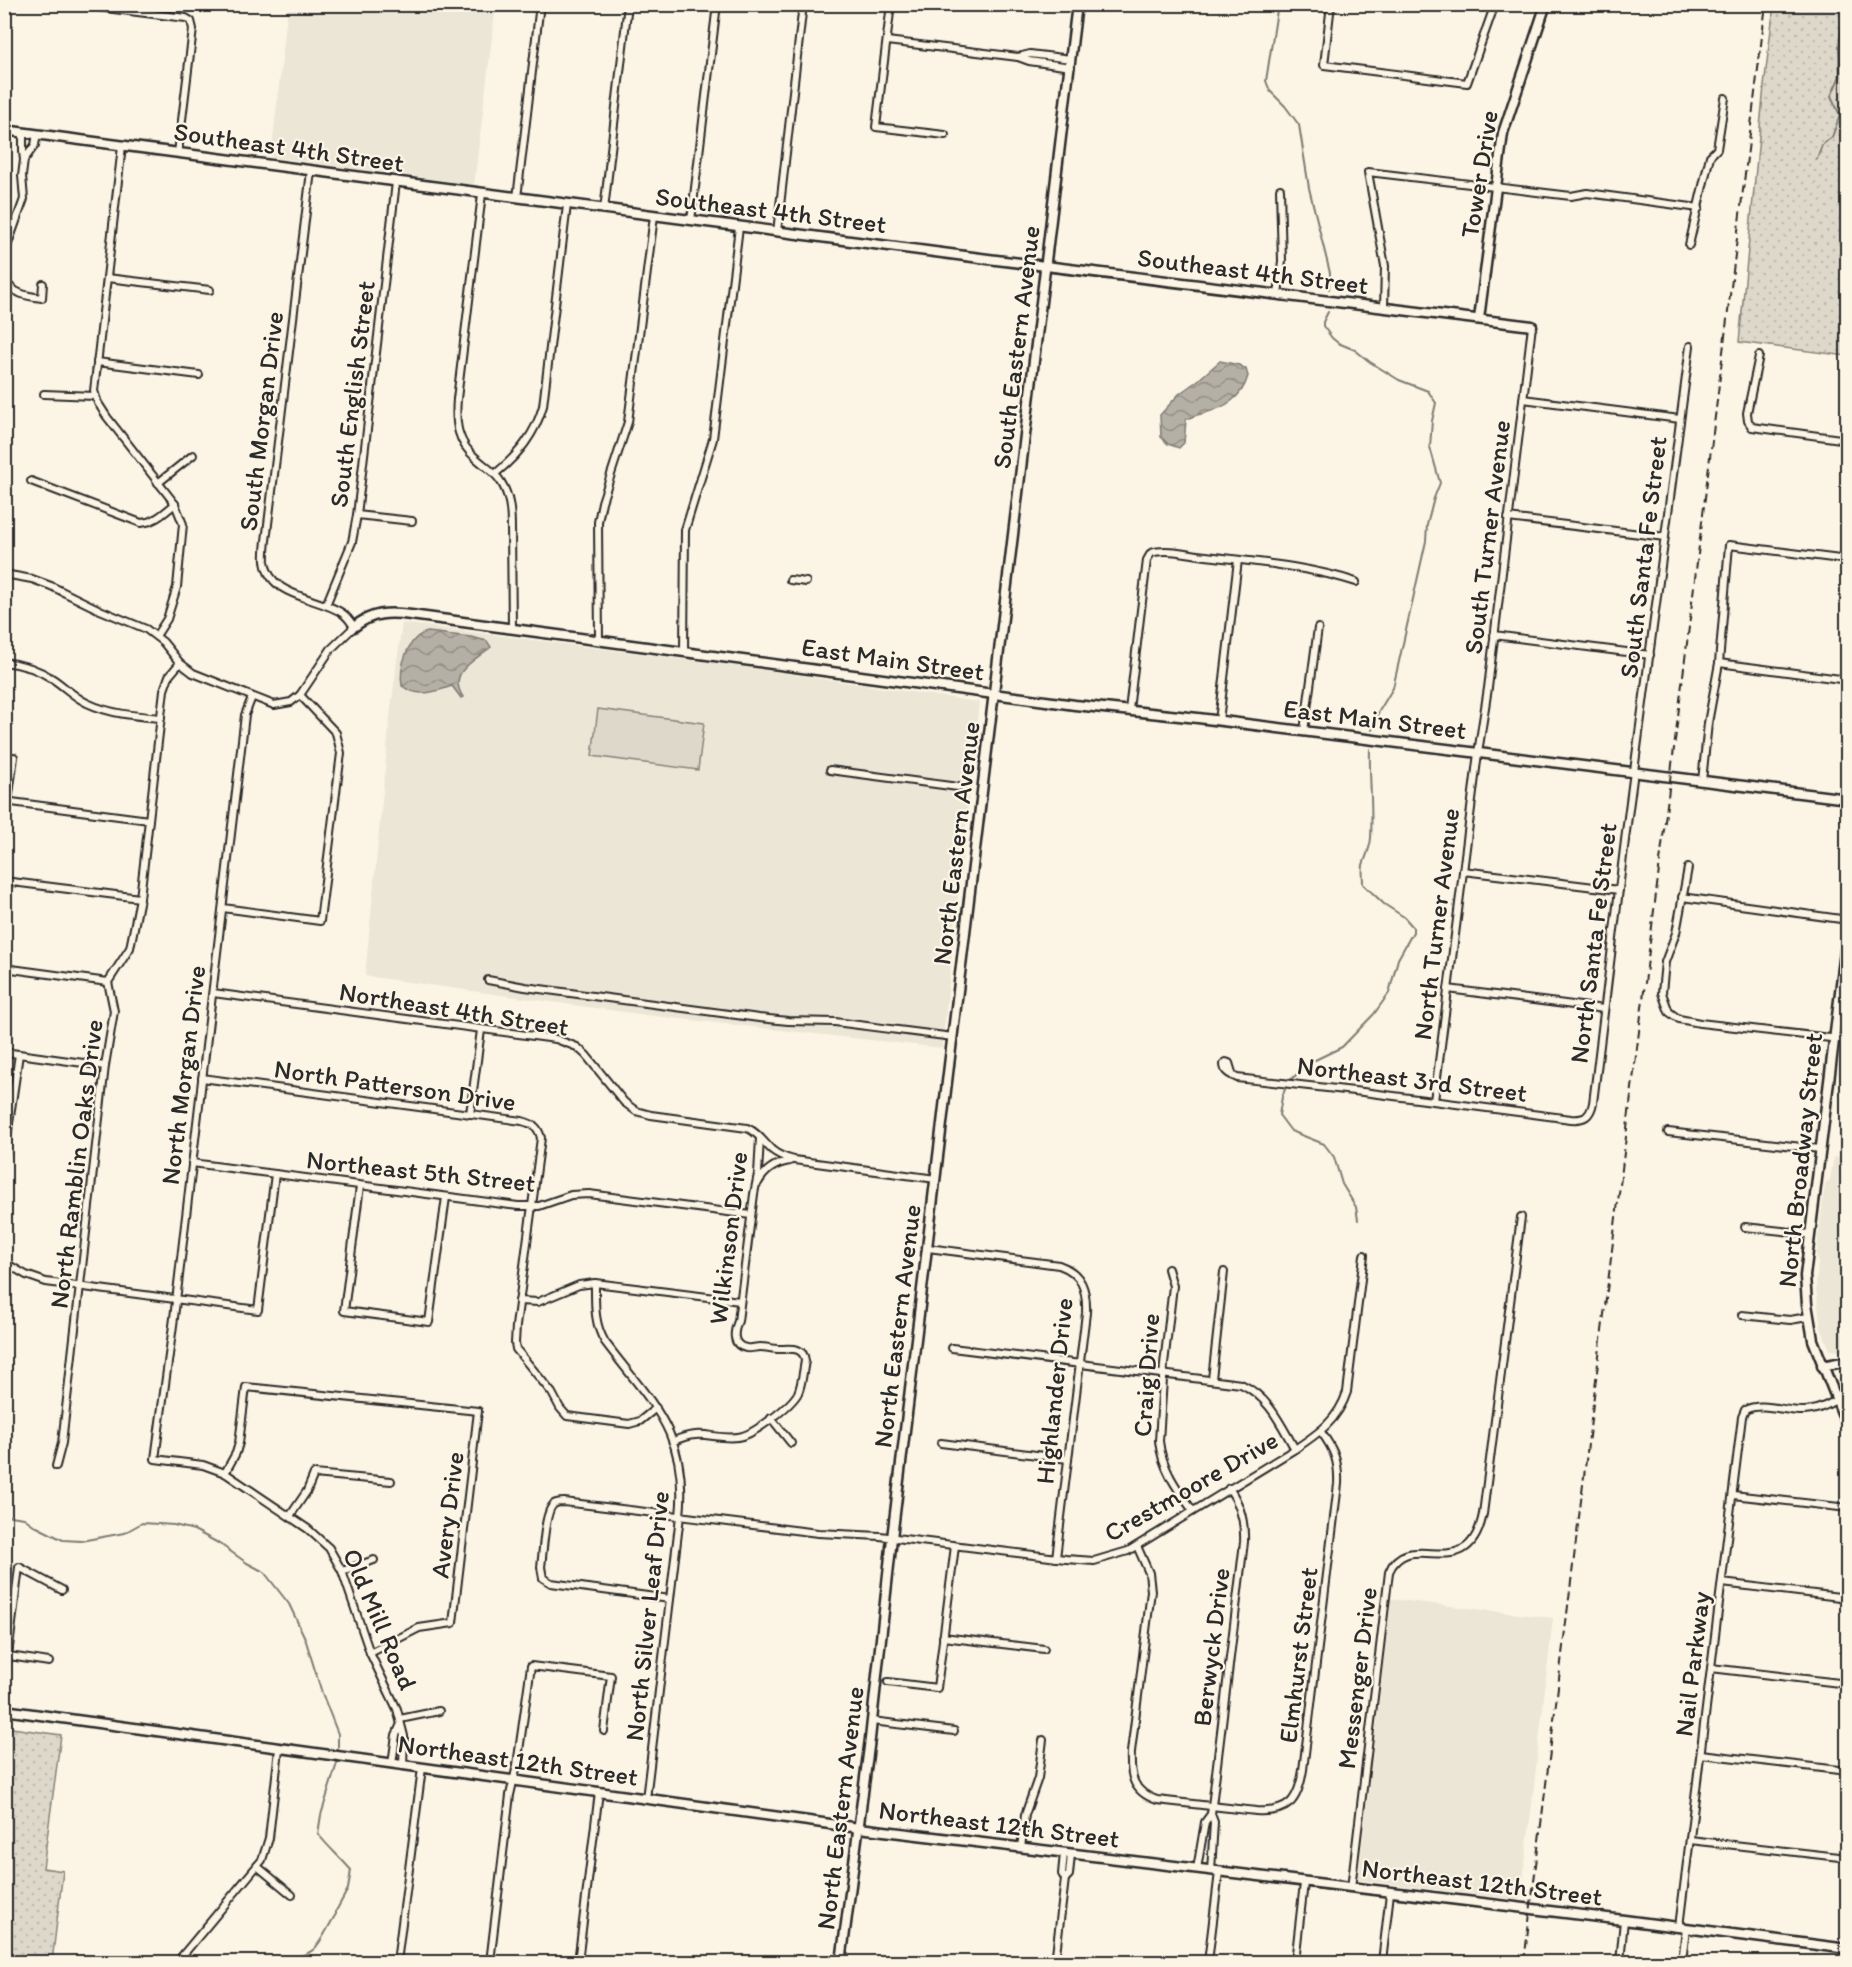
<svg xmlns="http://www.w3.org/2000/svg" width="1852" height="1967" font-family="Itim,sans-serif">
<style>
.built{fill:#ece6d7}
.green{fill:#ded8ca;stroke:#84827a;stroke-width:1.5}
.park{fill:url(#park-dots);stroke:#84827a;stroke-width:1.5}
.water{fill:url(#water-waves);stroke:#7d7b74;stroke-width:1.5}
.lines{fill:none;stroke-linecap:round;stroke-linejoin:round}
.stream{stroke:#7d7b74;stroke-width:2}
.street-casing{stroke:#2b2b2b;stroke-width:10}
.secondary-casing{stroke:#2b2b2b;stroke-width:13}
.street{stroke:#fcf5e5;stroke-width:6}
.secondary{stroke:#fcf5e5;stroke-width:8}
.rail{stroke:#2b2b2b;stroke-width:2;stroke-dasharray:9 4.5;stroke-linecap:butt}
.labels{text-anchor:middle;stroke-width:4.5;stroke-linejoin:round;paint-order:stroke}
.street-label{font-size:26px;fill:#2b2b2b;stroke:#fcf5e5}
</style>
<defs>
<pattern id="park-dots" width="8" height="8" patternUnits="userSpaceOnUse" patternTransform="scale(1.5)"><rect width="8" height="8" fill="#ded8ca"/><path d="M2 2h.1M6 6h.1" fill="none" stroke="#bfbaae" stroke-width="1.8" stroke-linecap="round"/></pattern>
<pattern id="water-waves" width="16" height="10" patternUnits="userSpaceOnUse" patternTransform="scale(1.5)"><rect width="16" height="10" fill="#b4b0a5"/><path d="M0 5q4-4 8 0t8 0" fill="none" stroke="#938f87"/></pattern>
</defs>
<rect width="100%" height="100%" fill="#fcf5e5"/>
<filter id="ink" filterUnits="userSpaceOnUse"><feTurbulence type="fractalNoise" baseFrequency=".0167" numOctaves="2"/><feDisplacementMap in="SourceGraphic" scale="12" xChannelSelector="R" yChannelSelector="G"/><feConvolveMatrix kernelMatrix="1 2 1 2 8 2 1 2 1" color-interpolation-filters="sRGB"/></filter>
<g filter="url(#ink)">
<g class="built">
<polygon points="288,5 496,5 474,185 271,157"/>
<polygon points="402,623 743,667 979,702 942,1048 645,1015 365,976 391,708"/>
<polygon points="1834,1157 1847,1159 1847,1352 1830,1350 1821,1328 1816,1289 1818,1261 1816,1256 1825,1185 1830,1179"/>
<polygon points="1391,1599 1553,1618 1521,1900 1358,1880"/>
</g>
<polygon class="green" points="598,709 704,723 698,770 592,756"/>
<g class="park">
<polygon points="1774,5 1847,5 1847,356 1739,342 1764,86"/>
<polygon points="5,1727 61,1735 43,1868 63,1871 52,1962 5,1962"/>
</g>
<g class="water">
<path d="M1220,361L1239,365L1246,369L1248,376C1242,398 1226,407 1205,413C1198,415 1192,416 1186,420L1184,443L1179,448L1168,444L1161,437L1160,415L1179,394L1197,381Z"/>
<path d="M428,632L471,637L487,641L491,647C474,661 447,672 463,697L461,698L452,686C435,692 418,698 402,686C399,668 407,636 428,632Z"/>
</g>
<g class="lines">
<g class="stream">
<polyline points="1278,4 1266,81 1270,91 1285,106 1299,125 1309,188 1330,273 1329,289"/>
<polyline points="1817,159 1822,145 1832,137 1840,115 1831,96 1840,76 1839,47 1845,4"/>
<polyline points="1328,312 1323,322 1323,326 1332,338 1338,343 1355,350 1370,362 1399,380 1428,391 1436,403 1432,421 1430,447 1440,483 1434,498 1427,525 1426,541 1393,688 1378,713 1372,730"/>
<path d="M1358,1220L1356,1207L1342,1184L1334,1157L1324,1144L1291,1131L1279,1115L1282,1097L1288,1082L1311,1062L1342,1047L1374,1014L1389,993L1398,959L1413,932V927L1404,917L1384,904L1363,884C1363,878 1362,871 1363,865C1366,855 1370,850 1371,838C1373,808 1369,779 1370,749"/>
<polyline points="4,1359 9,1365 4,1410"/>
<polyline points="4,1515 24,1518 35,1526 63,1540 81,1541 124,1533 142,1523 174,1525 194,1530 220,1544 247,1563 264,1572 289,1604 305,1638 322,1693 338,1734 338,1754"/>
<path d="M260,1962C276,1957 302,1960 314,1949C321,1943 330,1923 336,1914V1911L348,1889L351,1870C340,1857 328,1847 318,1834L321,1815L338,1760"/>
</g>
<g class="street-casing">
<g id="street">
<polyline points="73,4 186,18 191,21 193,29 178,153"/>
<polyline points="891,4 876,127 945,135"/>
<polyline points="1331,4 1324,65 1467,83 1495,4"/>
<polyline points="887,41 1018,57 1029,61 1071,67"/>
<polyline points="1018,57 1030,54 1071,59"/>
<polyline points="122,146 94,391 98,403 107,417 175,504 183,524 177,587 167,619 156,636"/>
<polyline points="24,160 35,145 37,134"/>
<path d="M482,194L457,399C455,423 457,443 477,459C486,467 495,472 501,482C510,496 511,512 511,528L512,628"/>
<polyline points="517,198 540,4"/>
<polyline points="604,210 628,4"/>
<polyline points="691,221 717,4"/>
<polyline points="777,232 803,4"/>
<polyline points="1689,245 1710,156 1717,149 1725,98"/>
<polyline points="4,255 24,199 22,176 24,160 23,152 23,133"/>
<polyline points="107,278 210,290"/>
<path d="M4,279C13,294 26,296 42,298L43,284"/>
<polyline points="1278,295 1282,261 1280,189"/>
<polyline points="1384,308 1385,266 1368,172 1571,196 1587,193 1699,208"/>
<polyline points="1759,356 1747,413 1748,421 1752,427 1848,440"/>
<polyline points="97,362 199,375"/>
<polyline points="44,394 95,396"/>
<polyline points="1523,399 1680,419"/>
<path d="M495,474C518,455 535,435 543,406L567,205"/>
<path d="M31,481L141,523C155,522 164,513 175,504"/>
<polyline points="158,483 193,455"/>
<polyline points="357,515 412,521"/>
<polyline points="1508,518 1665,537"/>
<path d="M4,574L32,579L51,586L100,610L146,629L163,642L180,663L193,673L274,705L291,702L300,695L331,649L354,627C351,622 348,617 342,613C319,597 269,598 265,561C264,549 267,536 268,524L311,171"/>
<polyline points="790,580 806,582"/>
<polyline points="326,605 352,542 357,515 396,182"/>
<polyline points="1494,635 1650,655"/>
<polyline points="599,640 598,522 602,502 628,422 654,216"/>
<polyline points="684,652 685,530 713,439 739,227"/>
<path d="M4,662C22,664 38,669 53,679C65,687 74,697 87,703C110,714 136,716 161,718"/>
<polyline points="1719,663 1848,680"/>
<polyline points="252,697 245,715 174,1318 155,1459 203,1465 225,1473 308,1529 329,1548 342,1571 370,1653 397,1709 404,1736 403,1766"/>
<path d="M1129,710L1147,560L1151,553C1166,548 1189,554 1206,556C1256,562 1307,566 1356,582"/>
<polyline points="1219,721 1238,560"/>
<polyline points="1304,731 1318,628"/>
<polyline points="830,770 958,787"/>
<polyline points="1702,781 1708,723 1719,663 1729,545 1848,560"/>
<polyline points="4,801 149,820"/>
<polyline points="8,802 14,757"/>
<polyline points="1688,868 1676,933 1665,962 1662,993 1669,1012 1679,1019 1700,1023 1848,1040"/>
<polyline points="1463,871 1619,890"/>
<polyline points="4,881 140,898"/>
<polyline points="1682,897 1848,920"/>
<polyline points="223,908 320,921 341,753 336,733 300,695"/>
<polyline points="4,968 108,982"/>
<polyline points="488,980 525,987 759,1018 788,1021 835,1022 953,1037"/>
<polyline points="1448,989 1604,1009"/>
<path d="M213,993L556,1039L577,1047L586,1055L624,1102L636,1111L651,1115L747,1128C758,1132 763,1142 772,1150C778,1155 786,1158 794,1160L936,1179"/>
<polyline points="4,1052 105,1066"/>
<path d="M1233,1076L1229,1063L1226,1062L1224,1064C1224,1073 1230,1074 1237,1078L1363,1092L1571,1119C1584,1120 1590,1117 1593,1103L1626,832L1690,346"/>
<path d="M202,1078L522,1121C533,1124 538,1126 541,1138L516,1326L515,1343L516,1349L552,1393L560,1408L567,1416L629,1424L640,1421L656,1408"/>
<polyline points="1434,1101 1478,753 1488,688 1532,326"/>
<polyline points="470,1114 481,1030"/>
<polyline points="1668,1132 1820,1149"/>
<polyline points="4,1158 19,1054"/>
<polyline points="192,1163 518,1206 539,1206 571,1195 589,1194 751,1215"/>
<path d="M758,1183C765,1170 776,1163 790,1161"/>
<polyline points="360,1186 344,1311 429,1322 446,1197"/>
<polyline points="1745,1227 1809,1234"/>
<path d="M928,1248L1059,1265C1082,1273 1087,1290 1086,1313L1056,1558"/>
<polyline points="4,1262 26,1275 46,1282 258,1310 275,1174"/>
<path d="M1168,1269L1173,1286L1164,1364L1159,1441C1162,1469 1177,1489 1193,1511"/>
<path d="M595,1283C595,1305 594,1324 605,1342C651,1403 689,1433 680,1516L646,1799"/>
<polyline points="519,1301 538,1302 579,1285 595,1283 740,1301"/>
<polyline points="1742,1315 1790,1320 1808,1317"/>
<path d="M952,1348L1241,1384C1269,1397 1280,1423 1295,1449"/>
<polyline points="1212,1379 1224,1272"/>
<polyline points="771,1418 791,1443"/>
<path d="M674,1441C701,1428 713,1440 738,1437C752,1436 791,1406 798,1393C802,1384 803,1371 805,1361C804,1346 790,1349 779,1349C773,1349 766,1347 760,1347C755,1347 750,1349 746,1348C731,1345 734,1331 738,1321L754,1194L758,1174L760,1138"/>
<polyline points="941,1443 1068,1459"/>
<polyline points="56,1466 62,1443 105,1066 114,1011 108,982 130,948 140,898 164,690 169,676 180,663"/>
<polyline points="225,1473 236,1453 239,1443 246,1387 478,1411 453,1623 419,1628 370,1653"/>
<polyline points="1733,1495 1848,1508"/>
<polyline points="290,1516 307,1491 314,1474 391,1481"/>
<path d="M1137,1546L1149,1573L1151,1591L1131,1752C1130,1775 1132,1792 1157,1800L1256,1811C1289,1813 1298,1801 1303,1770L1338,1484C1339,1462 1334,1449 1321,1432"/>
<polyline points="342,1571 374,1560"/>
<polyline points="1722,1583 1848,1598"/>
<path d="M670,1599L551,1583L543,1578L541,1567C543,1555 544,1511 554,1504C557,1502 561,1502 564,1502L818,1533L880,1536L1066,1559L1094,1561L1128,1551L1295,1449C1319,1433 1338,1420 1347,1392L1364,1255"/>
<polyline points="943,1637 1044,1649"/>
<polyline points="9,1656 49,1662"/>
<polyline points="1711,1668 1848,1684"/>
<polyline points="888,1682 937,1688 955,1546"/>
<polyline points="4,1688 19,1567 62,1590"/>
<polyline points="400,1719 439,1711"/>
<polyline points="872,1721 954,1731"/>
<polyline points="1701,1754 1848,1771"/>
<polyline points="392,1764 396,1735 400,1726"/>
<polyline points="1211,1814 1214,1822 1211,1871"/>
<polyline points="1690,1840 1848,1858"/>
<polyline points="1021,1848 1025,1815 1038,1778 1043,1740"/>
<polyline points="257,1866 292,1895"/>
<path d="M1197,1869L1205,1822L1211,1814L1212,1806L1244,1542C1245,1522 1241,1505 1229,1488"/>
<polyline points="1065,1879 1069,1875 1071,1854"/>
<path d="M1351,1888L1389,1572C1408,1525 1468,1589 1483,1514L1521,1217"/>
<path d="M1679,1927L1742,1417L1745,1410C1762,1401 1786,1412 1804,1411C1816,1411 1826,1406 1836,1400"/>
<polyline points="177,1962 262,1860 269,1838 279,1749"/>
<polyline points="397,1962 422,1768"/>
<polyline points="490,1962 510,1795 517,1765 531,1666 611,1676 604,1731"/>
<polyline points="578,1962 599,1792"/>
<polyline points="1055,1962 1065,1879 1062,1874 1064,1853"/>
<polyline points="1208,1962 1219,1872"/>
<polyline points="1295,1962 1304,1883"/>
<polyline points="1382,1962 1390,1893"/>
<polyline points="1620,1962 1624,1920"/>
<polyline points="1682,1962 1686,1928"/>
</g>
</g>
<g class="secondary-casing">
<g id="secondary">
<polyline points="4,130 988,259 1532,326"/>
<polyline points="1479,319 1503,133 1546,4"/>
<path d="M354,627C372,612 389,612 411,615L1075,705L1198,718L1848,799"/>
<polyline points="1848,927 1805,1276 1807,1304 1813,1340 1848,1428"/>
<polyline points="1822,1366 1848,1361"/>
<polyline points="4,1710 859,1828 1624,1920 1848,1949"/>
<polyline points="841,1962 870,1739 892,1538 1077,4"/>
</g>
</g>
<use href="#street" class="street"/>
<use href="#secondary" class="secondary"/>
<polyline class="rail" points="1524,1962 1766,4"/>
</g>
</g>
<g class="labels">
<g class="street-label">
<text transform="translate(289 147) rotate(8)" y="9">Southeast 4th Street</text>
<text transform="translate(1479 174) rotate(-81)" y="9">Tower Drive</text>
<text transform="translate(771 210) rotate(7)" y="9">Southeast 4th Street</text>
<text transform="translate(1253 271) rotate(7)" y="9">Southeast 4th Street</text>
<text transform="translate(1016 347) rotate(-83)" y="9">South Eastern Avenue</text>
<text transform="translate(352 394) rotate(-83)" y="9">South English Street</text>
<text transform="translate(261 421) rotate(-83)" y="9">South Morgan Drive</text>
<text transform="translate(1487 537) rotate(-83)" y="9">South Turner Avenue</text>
<text transform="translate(1643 557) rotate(-83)" y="9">South Santa Fe Street</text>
<text transform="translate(893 659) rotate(8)" y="9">East Main Street</text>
<text transform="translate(1375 719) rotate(7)" y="9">East Main Street</text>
<text transform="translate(956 843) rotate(-83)" y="9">North Eastern Avenue</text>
<text transform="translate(1436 924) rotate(-83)" y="9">North Turner Avenue</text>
<text transform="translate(1593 943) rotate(-83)" y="9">North Santa Fe Street</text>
<text transform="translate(454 1009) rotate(9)" y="9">Northeast 4th Street</text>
<text transform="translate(183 1075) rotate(-83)" y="9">North Morgan Drive</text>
<text transform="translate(1412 1079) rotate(7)" y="9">Northeast 3rd Street</text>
<text transform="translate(395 1085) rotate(8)" y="9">North Patterson Drive</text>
<text transform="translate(1800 1160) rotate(-84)" y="9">North Broadway Street</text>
<text transform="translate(76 1164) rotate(-83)" y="9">North Ramblin Oaks Drive</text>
<text transform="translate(421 1171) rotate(6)" y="9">Northeast 5th Street</text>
<text transform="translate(728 1238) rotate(-83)" y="9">Wilkinson Drive</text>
<text transform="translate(897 1326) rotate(-83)" y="9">North Eastern Avenue</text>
<text transform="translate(1146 1375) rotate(-86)" y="9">Craig Drive</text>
<text transform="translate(1054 1391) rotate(-84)" y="9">Highlander Drive</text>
<text transform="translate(1191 1486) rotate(-30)" y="9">Crestmoore Drive</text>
<text transform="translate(447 1515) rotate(-83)" y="9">Avery Drive</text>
<text transform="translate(647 1616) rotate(-84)" y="9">North Silver Leaf Drive</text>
<text transform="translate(380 1619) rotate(67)" y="9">Old Mill Road</text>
<text transform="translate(1211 1647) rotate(-83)" y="9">Berwyck Drive</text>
<text transform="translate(1298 1655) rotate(-83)" y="9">Elmhurst Street</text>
<text transform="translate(1692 1664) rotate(-83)" y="9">Nail Parkway</text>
<text transform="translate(1357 1678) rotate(-83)" y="9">Messenger Drive</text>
<text transform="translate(518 1760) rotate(8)" y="9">Northeast 12th Street</text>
<text transform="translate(840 1808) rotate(-83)" y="9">North Eastern Avenue</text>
<text transform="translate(999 1824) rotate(7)" y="9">Northeast 12th Street</text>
<text transform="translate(1482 1882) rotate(7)" y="9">Northeast 12th Street</text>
</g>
</g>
<rect width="1852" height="1967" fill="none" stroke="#fcf5e5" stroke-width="24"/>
<rect x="12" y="12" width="1828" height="1943" fill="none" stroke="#2b2b2b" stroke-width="2" filter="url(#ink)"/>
</svg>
